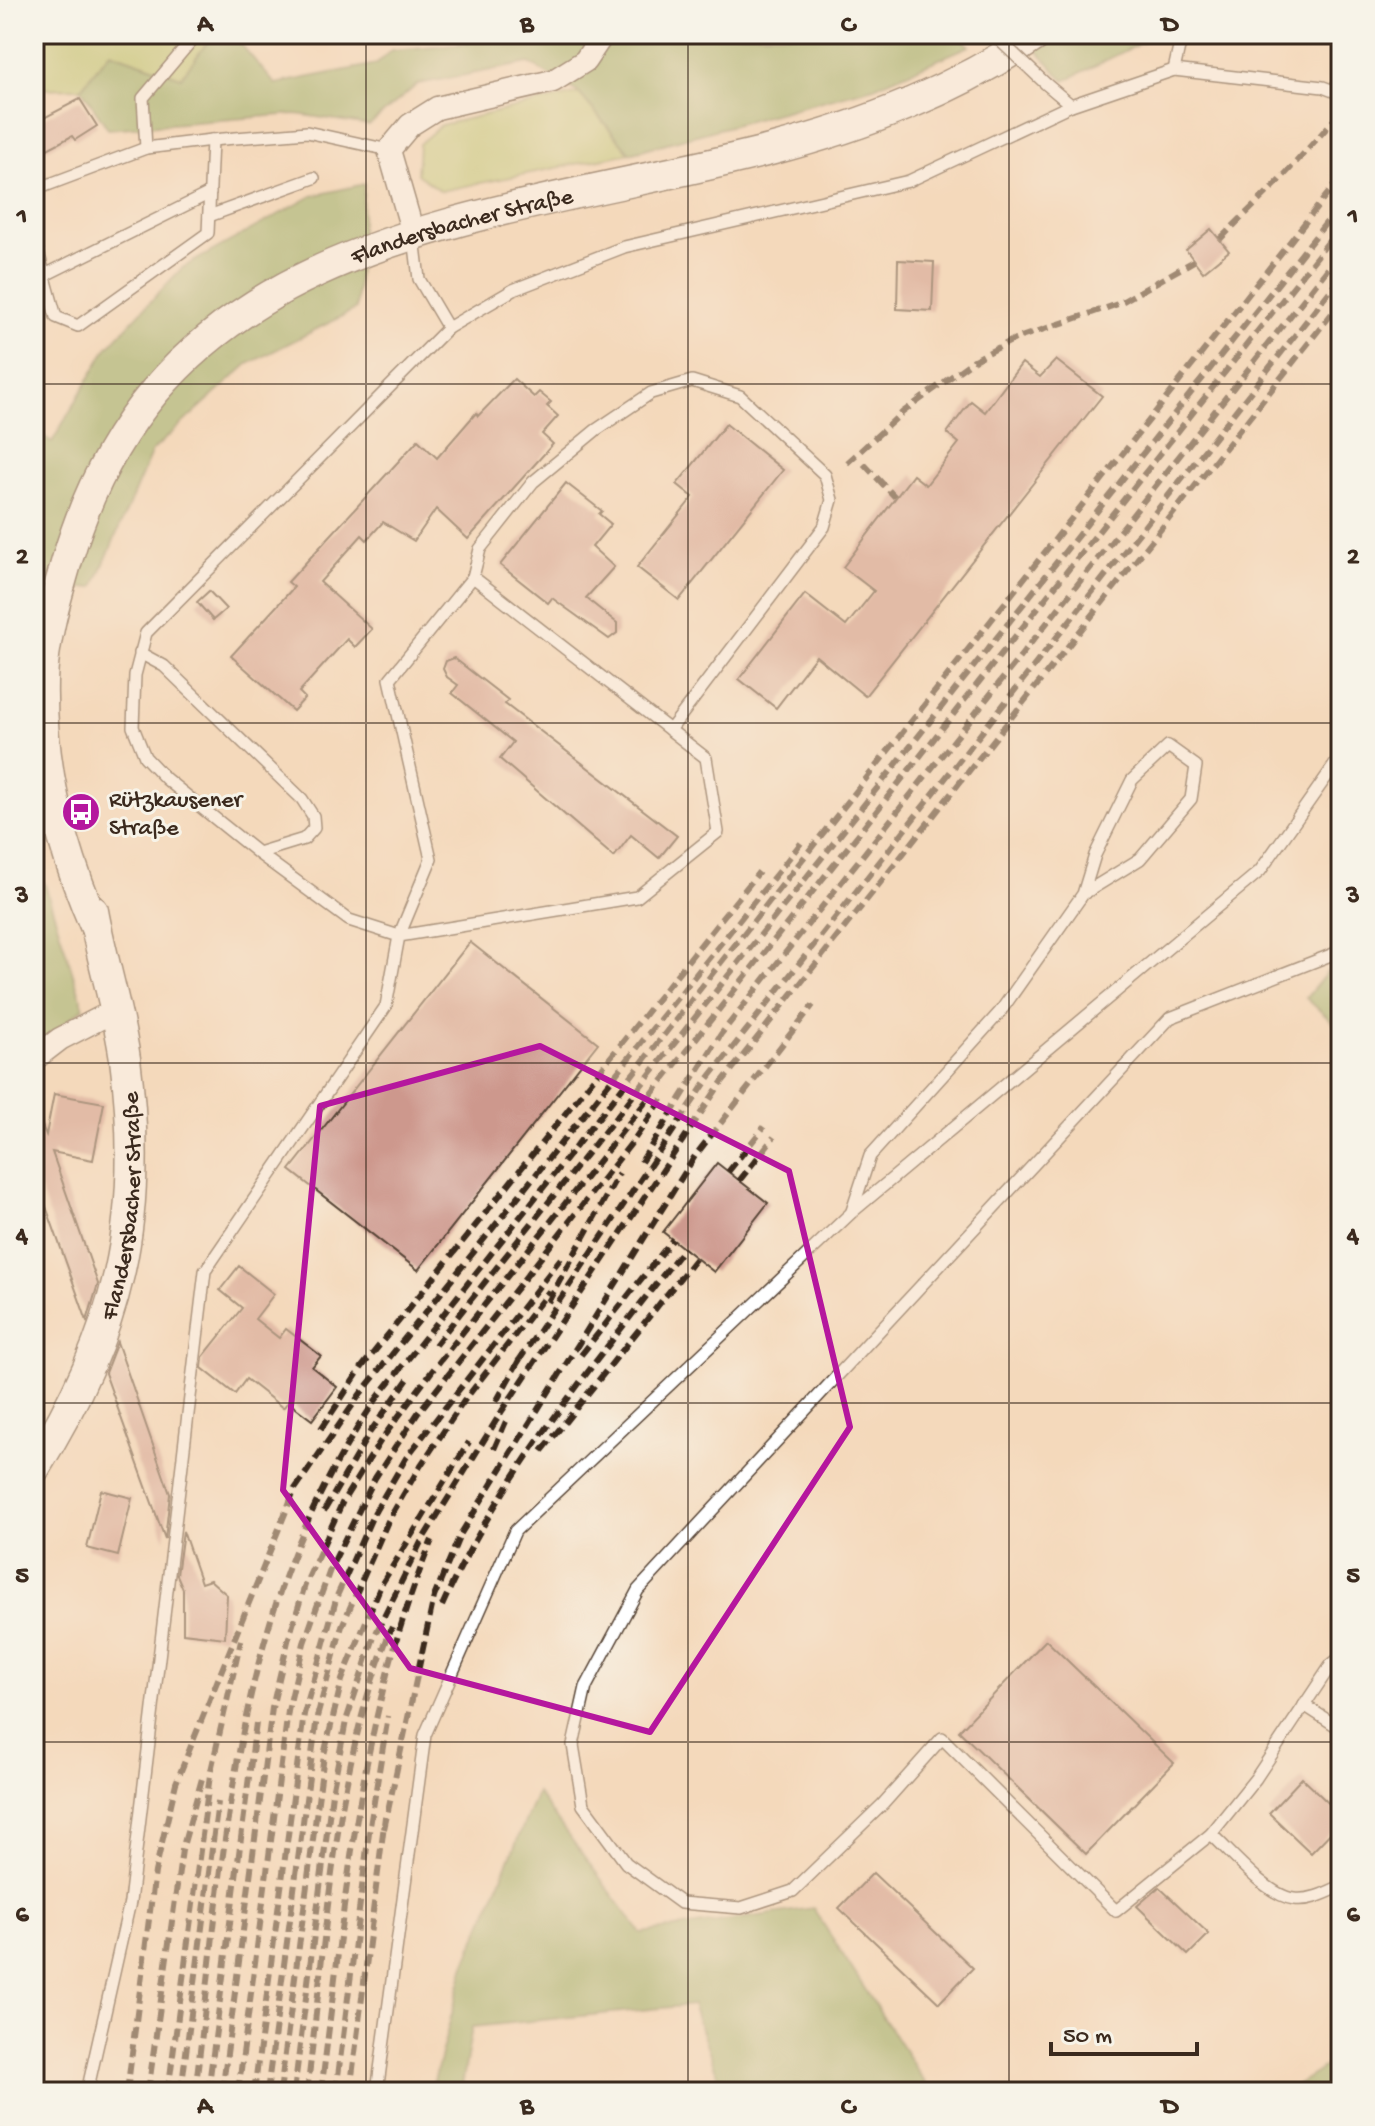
<svg xmlns="http://www.w3.org/2000/svg" width="1375" height="2126" font-family="'Gochi Hand',sans-serif">
<style>
.green{fill:#b2c66a;stroke:#767844;stroke-width:2}
.forest{fill:#8dab5e;stroke:#646a3e;stroke-width:2}
.building{fill:#cd988d}
.lines{fill:none;stroke-linecap:round;stroke-linejoin:round}
.lane-casing{stroke:#574436;stroke-width:14}
.street-casing{stroke:#574436;stroke-width:25}
.secondary-casing{stroke:#574436;stroke-width:33}
.lane{stroke:#fff;stroke-width:11}
.street{stroke:#fff;stroke-width:22}
.secondary{stroke:#fff;stroke-width:30}
.rail{stroke:#3b2a1e;stroke-width:6;stroke-dasharray:12 6;stroke-linecap:butt}
.lane-bridge-casing{stroke:#574436;stroke-width:14;stroke-linecap:butt}
.lane-bridge{stroke:#fff;stroke-width:11}
.marked{fill:none;stroke:#b5179e;stroke-width:6;stroke-linejoin:round}
.grid{fill:none;stroke:#3b2a1e;stroke-width:2;stroke-opacity:0.55}
.labels{text-anchor:middle;stroke-width:6;stroke-linejoin:round;paint-order:stroke}
.street-label{font-size:24px;fill:#3b2a1e;stroke:#f7f3e8}
.poi-label{font-size:24px;fill:#3b2a1e;stroke:#f7f3e8;text-anchor:start}
.neatline{fill:none;stroke:#3b2a1e;stroke-width:3}
.grid-label{font-size:26px;text-anchor:middle;font-weight:bold;fill:#3b2a1e}
</style>
<rect width="100%" height="100%" fill="#f7f3e8"/>
<filter id="ink" filterUnits="userSpaceOnUse"><feTurbulence type="fractalNoise" baseFrequency=".0125" numOctaves="2"/><feDisplacementMap in="SourceGraphic" scale="16" xChannelSelector="R" yChannelSelector="G"/><feConvolveMatrix kernelMatrix="1 2 1 2 8 2 1 2 1" color-interpolation-filters="sRGB"/></filter>
<filter id="wash" filterUnits="userSpaceOnUse"><feTurbulence type="fractalNoise" baseFrequency=".006" numOctaves="4" result="noise"/><feDisplacementMap in="SourceGraphic" scale="32" xChannelSelector="R" yChannelSelector="G"/><feGaussianBlur stdDeviation="1.8" result="paint"/><feColorMatrix in="noise" values="0 0 0 0 0 0 0 0 0 0 0 0 0 0 0 0 0 1.4 0 .05"/><feComposite in="paint" operator="in"/></filter>
<g filter="url(#wash)">
<rect width="100%" height="100%" fill="#f4d9bb"/>
<g class="green">
<polygon points="34,34 214,34 181,77 110,52 81,88 34,89"/>
<polygon points="579,93 630,153 441,191 417,174 419,144 441,125"/>
</g>
<g class="forest">
<polygon points="214,34 232,34 275,84 377,64 391,50 468,43 479,34 958,34 970,46 874,87 630,153 579,93 529,63 418,84 369,125 296,114 108,129 81,88 110,52 181,77"/>
<polygon points="1023,34 1150,34 1147,40 1064,81"/>
<polygon points="364,184 356,309 248,364 152,451 94,587 34,593 34,430 52,442 107,348 182,268 312,196"/>
<polygon points="44,882 84,1008 34,1047 34,891"/>
<polygon points="1341,955 1341,1030 1306,998"/>
<polygon points="537,1793 641,1933 813,1908 931,2092 724,2092 692,2005 472,2027 461,2092 431,2092 465,1965"/>
<polygon points="1341,2057 1341,2092 1285,2092"/>
</g>
<g id="blocks">
<g class="building">
<polygon points="80,99 97,126 75,140 72,136 34,156 34,123"/>
<polygon points="1211,229 1229,251 1203,272 1186,250"/>
<polygon points="898,260 934,262 932,311 897,309"/>
<polygon points="1056,360 1102,396 865,696 816,656 776,708 739,679 805,594 846,626 874,591 843,567 913,475 926,485 959,443 947,433 971,401 985,412 1022,363 1040,377"/>
<polygon points="514,379 534,397 539,392 551,402 547,406 558,416 542,434 553,444 468,539 436,509 414,541 383,522 367,540 362,535 320,582 372,629 355,647 347,639 299,692 305,698 293,711 231,656 294,587 288,582 418,440 437,458 476,413 478,416"/>
<polygon points="726,424 783,470 679,600 637,567 693,497 677,484"/>
<polygon points="566,483 602,511 599,514 611,524 592,547 614,567 586,598 617,623 617,633 609,639 552,598 548,603 500,565"/>
<polygon points="209,591 226,609 213,620 197,602"/>
<polygon points="454,658 508,700 505,704 677,836 659,858 631,835 614,857 500,759 513,742 452,693 458,685 447,677 443,669 446,661"/>
<polygon points="470,942 598,1043 418,1270 290,1170"/>
<polygon points="54,1094 104,1103 93,1160 52,1152 98,1284 87,1321 34,1173 34,1108 46,1135"/>
<polygon points="717,1163 768,1203 714,1272 663,1232"/>
<polygon points="239,1266 274,1294 255,1319 279,1338 286,1329 321,1356 312,1367 337,1387 312,1420 288,1402 283,1408 246,1379 235,1394 202,1368 203,1357 242,1308 220,1290"/>
<polygon points="117,1342 170,1494 165,1539 105,1373"/>
<polygon points="101,1490 132,1498 118,1556 87,1548"/>
<polygon points="183,1531 201,1583 210,1580 227,1595 225,1638 183,1633 183,1589 177,1575"/>
<polygon points="1046,1640 1174,1763 1086,1854 959,1731"/>
<polygon points="1302,1778 1341,1815 1341,1822 1311,1853 1269,1813"/>
<polygon points="873,1873 973,1968 939,2003 839,1908"/>
<polygon points="1159,1887 1209,1934 1188,1955 1137,1906"/>
</g>
</g>
</g>
<g filter="url(#ink)">
<use href="#blocks" fill-opacity="0" stroke="#574436" stroke-width="2"/>
<g class="lines">
<g class="lane-casing">
<g id="lane">
<polyline points="1174,70 1182,34"/>
<polyline points="1046,84 1071,105"/>
<polyline points="146,148 143,98 197,34"/>
<polyline points="34,190 146,148 212,140 307,132 389,150"/>
<polyline points="209,216 314,178"/>
<polyline points="34,237 56,317 78,326 208,233 212,140"/>
<polyline points="414,237 419,279 448,328"/>
<polyline points="43,276 210,193"/>
<polyline points="473,577 480,549 533,482 596,430 651,393 692,381 740,396 825,475 832,500 824,527 670,730"/>
<polyline points="140,653 164,666 302,799 313,816 314,828 304,839 258,853"/>
<polyline points="1341,951 1170,1018 638,1590 586,1687 573,1745 583,1805 626,1863 681,1903 741,1908 793,1891 883,1804 942,1738 1116,1911 1211,1834 1256,1778 1331,1665 1341,1657"/>
<polyline points="852,1211 870,1156 1000,1012 1083,894 1095,855 1132,780 1168,746 1196,766 1191,799 1140,859 1083,894"/>
<polyline points="1304,1705 1341,1729"/>
<path d="M1211,1834C1231,1852 1267,1896 1294,1899C1311,1901 1326,1893 1341,1886"/>
<polyline points="87,2092 130,1902 205,1271 386,1006 399,936 431,859 390,679 473,577 706,758 718,832 637,897 399,936 349,920 258,853 166,779 145,757 133,727 135,675 146,633 448,328 513,290 624,247 909,181 1071,105 1174,70 1323,87 1341,94"/>
<polyline points="377,2092 425,1735 515,1531 851,1213 1260,871 1341,756"/>
</g>
</g>
<g class="street-casing">
<g id="street">
<polyline points="413,233 389,150 410,125 437,108 553,81 585,61 603,34"/>
<polyline points="34,1059 60,1039 116,1010"/>
</g>
</g>
<g class="secondary-casing">
<g id="secondary">
<path id="s1" d="M96,928C62,851 40,766 42,681C43,641 56,598 67,560C164,227 490,222 770,150C866,125 956,90 1038,34"/>
<path id="s2" d="M34,1469C119,1333 146,1219 125,1059C118,1009 102,961 93,911"/>
</g>
</g>
<use href="#lane" class="lane"/>
<use href="#street" class="street"/>
<use href="#secondary" class="secondary"/>
<g class="rail">
<polyline points="1220,239 1279,181 1341,112"/>
<polyline points="847,463 903,412 974,360 1015,339 1118,304 1194,261"/>
<polyline points="864,464 895,497"/>
<polyline points="641,1162 721,1034 1341,252"/>
<polyline points="728,1172 764,1127"/>
<polyline points="739,1181 774,1137"/>
<polyline points="548,1302 619,1173"/>
<polyline points="435,1345 1341,204"/>
<polyline points="581,1355 673,1239"/>
<polyline points="518,1362 708,1079 1341,277"/>
<polyline points="496,1402 523,1353"/>
<polyline points="321,1429 362,1367 759,872"/>
<polyline points="494,1449 507,1419"/>
<polyline points="542,1451 696,1258"/>
<polyline points="324,1511 370,1432 408,1379"/>
<path d="M442,1606C501,1474 596,1362 684,1248"/>
<polyline points="384,1829 434,1597 460,1535 695,1156 813,1005"/>
<polyline points="127,2092 155,1872 176,1783 295,1489 361,1393 801,843"/>
<polyline points="148,2092 182,1850 203,1775"/>
<polyline points="168,2092 210,1775 241,1640"/>
<polyline points="181,2092 218,1802"/>
<path d="M195,2092C226,1848 231,1606 378,1397L1341,177"/>
<polyline points="208,2092 256,1723"/>
<polyline points="222,2092 272,1708 288,1641 305,1585 343,1501 381,1440 432,1371 1341,226"/>
<polyline points="238,2092 288,1711 304,1643 331,1567 375,1478 418,1413 633,1141 663,1098"/>
<polyline points="254,2092 304,1714 337,1596 373,1515 406,1458 561,1258"/>
<polyline points="267,2092 317,1717 342,1626 388,1521 419,1468 464,1401 549,1291"/>
<polyline points="280,2092 324,1755 342,1680 381,1585 469,1442"/>
<polyline points="294,2092 332,1793 346,1721 374,1637 421,1542 502,1411 719,1086 1341,302"/>
<path d="M307,2092C326,1942 333,1766 392,1627"/>
<path d="M321,2092C345,1906 359,1714 432,1540"/>
<polyline points="336,2092 369,1832 388,1716"/>
<polyline points="350,2092 385,1817"/>
</g>
<g class="lane-bridge-casing">
<polyline id="lane-bridge" points="993,34 1046,84"/>
</g>
<use href="#lane-bridge" class="lane-bridge"/>
</g>
</g>
<path d="M0 0H1375V2126H0ZM540,1046L789,1171L850,1427L650,1732L410,1668L283,1490L320,1106Z" fill="#f4d9bb" fill-opacity=".55" fill-rule="evenodd"/>
<path class="marked" d="M540,1046L789,1171L850,1427L650,1732L410,1668L283,1490L320,1106Z"/>
<path class="grid" d="M366,34V2092M688,34V2092M1009,34V2092M34,384H1341M34,723H1341M34,1063H1341M34,1403H1341M34,1742H1341"/>
<defs>
<g id="bus-disc" transform="scale(2)"><circle r="9.5" fill="#b5179e" stroke="#f7f3e8"/><path d="M-5-6H5V4H4V6H2V4H-2V6H-4V4H-5ZM-3.5-4V0h7V-4ZM-3.5 1.2v1.5H-2V1.2ZM2 1.2v1.5H3.5V1.2Z" fill="#fff"/></g>
</defs>
<g fill-rule="evenodd">
<use href="#bus-disc" x="81" y="812"/>
</g>
<g class="labels">
<g class="street-label">
<text dy="8" stroke="none"><textPath href="#s1" startOffset="926">Flandersbacher Straße</textPath></text>
<text dy="8" stroke="none"><textPath href="#s2" startOffset="282">Flandersbacher Straße</textPath></text>
</g>
<g class="poi-label">
<text x="109" y="806">Rützkausener<tspan x="109" dy="28">Straße</tspan></text>
</g>
</g>
<rect width="1375" height="2126" fill="none" stroke="#f7f3e8" stroke-width="88"/>
<path d="M1051 2042v12h146v-12" fill="none" stroke="#3b2a1e" stroke-width="4"/>
<text x="1063" y="2042" font-size="24" fill="#3b2a1e" stroke="#f7f3e8" stroke-width="6" paint-order="stroke">50 m</text>
<rect x="44" y="44" width="1287" height="2038" class="neatline"/>
<g class="grid-label">
<text x="205" y="31">A</text>
<text x="527" y="31">B</text>
<text x="848" y="31">C</text>
<text x="1170" y="31">D</text>
<text x="22" y="223">1</text>
<text x="1353" y="223">1</text>
<text x="22" y="563">2</text>
<text x="1353" y="563">2</text>
<text x="22" y="902">3</text>
<text x="1353" y="902">3</text>
<text x="22" y="1242">4</text>
<text x="1353" y="1242">4</text>
<text x="22" y="1582">5</text>
<text x="1353" y="1582">5</text>
<text x="22" y="1921">6</text>
<text x="1353" y="1921">6</text>
<text x="205" y="2113">A</text>
<text x="527" y="2113">B</text>
<text x="848" y="2113">C</text>
<text x="1170" y="2113">D</text>
</g>
</svg>
